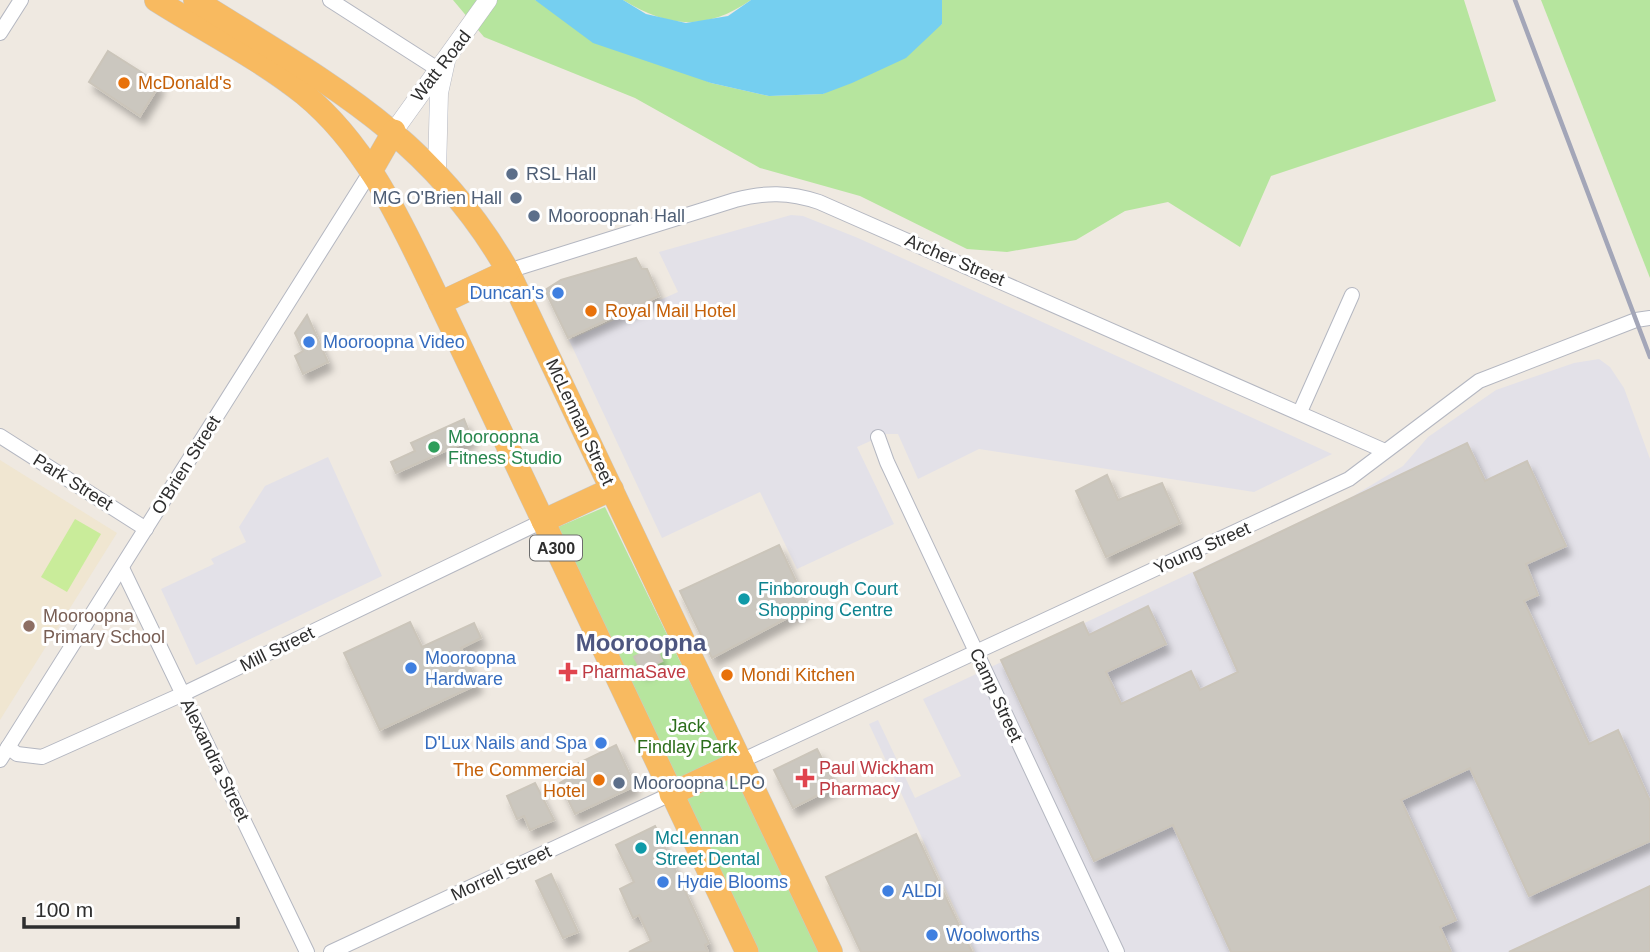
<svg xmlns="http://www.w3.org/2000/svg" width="1650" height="952" font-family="Helvetica,sans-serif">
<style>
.industrial{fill:#e3e1e8}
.education{fill:#f0e6d1}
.green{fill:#b6e59e}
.pitch{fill:#c9ec9a}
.water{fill:#75cff0}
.building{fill:#cbc7bf;stroke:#cbc5ba;stroke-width:2;filter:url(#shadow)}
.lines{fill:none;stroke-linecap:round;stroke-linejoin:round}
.minor-casing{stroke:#b4b7c1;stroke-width:16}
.tertiary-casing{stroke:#b4b7c1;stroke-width:19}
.trunk-casing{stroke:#c9c9c9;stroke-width:24}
.minor{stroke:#fff;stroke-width:14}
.tertiary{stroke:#fff;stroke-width:18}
.trunk{stroke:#f8ba60;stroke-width:23}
.rail{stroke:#a3a6b8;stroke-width:4.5}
.food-dot{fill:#e8710a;stroke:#fff;stroke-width:2.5}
.service-dot{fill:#5c6f8a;stroke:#fff;stroke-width:2.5}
.shop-dot{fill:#3f7fe0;stroke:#fff;stroke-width:2.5}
.leisure-dot{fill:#2e9e5b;stroke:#fff;stroke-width:2.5}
.culture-dot{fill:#0f9aa8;stroke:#fff;stroke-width:2.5}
.education-dot{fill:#8d6e63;stroke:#fff;stroke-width:2.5}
.health-dot{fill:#e0444e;stroke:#fff;stroke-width:2.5}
.labels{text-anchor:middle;stroke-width:6;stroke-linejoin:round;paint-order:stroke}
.shield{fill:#fff;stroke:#6d6d6d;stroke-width:2}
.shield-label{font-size:16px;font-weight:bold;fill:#2e2e2e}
.street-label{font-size:18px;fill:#2e2e2e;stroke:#fff}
.food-label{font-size:18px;fill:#c56008;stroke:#fff;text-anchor:start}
.service-label{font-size:18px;fill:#4e5e75;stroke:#fff;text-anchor:start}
.shop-label{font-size:18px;fill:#366cbe;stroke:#fff;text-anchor:start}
.leisure-label{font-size:18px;fill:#27864d;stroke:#fff;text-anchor:start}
.culture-label{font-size:18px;fill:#0d838f;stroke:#fff;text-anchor:start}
.education-label{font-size:18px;fill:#785e54;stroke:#fff;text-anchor:start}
.health-label{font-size:18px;fill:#be3a42;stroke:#fff;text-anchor:start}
.park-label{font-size:18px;fill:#2c6e1b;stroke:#fff}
.district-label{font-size:24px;font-weight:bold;fill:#4d5680;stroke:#fff}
</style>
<defs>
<filter id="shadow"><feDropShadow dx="4.5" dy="8" stdDeviation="3.5" flood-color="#0004"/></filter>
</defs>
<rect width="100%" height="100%" fill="#efe9e1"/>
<g class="industrial">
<polygon points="791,215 803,216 858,238 1332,454 1254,492 979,449 918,479 898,434 886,434 857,447 894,524 797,569 760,492 662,538 569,340 678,292 659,252"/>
<polygon points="1599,359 1610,367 1624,388 1650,459 1650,952 975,952 869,724 878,720 915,798 961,776 923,699 1350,498 1403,466 1428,437 1496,390 1574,363"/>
<polygon points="328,457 382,576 196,665 161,589 214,564 211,559 246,542 239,527 265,486"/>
</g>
<polygon class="education" points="0,460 117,533 0,720"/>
<g class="green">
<polygon points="453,0 535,0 711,83 769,96 823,94 942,24 942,0 1464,0 1496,101 1271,176 1240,247 1168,202 1125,211 1076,240 1007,252 967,249 860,196 760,168 635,98 484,37"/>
<path d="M623,0H751C706,31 669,28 623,0Z"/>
<polygon points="1541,0 1650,0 1650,278"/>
<polygon points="605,507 728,760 678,780 558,527"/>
<polygon points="737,774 819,952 757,952 683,797"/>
</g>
<polygon class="pitch" points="75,519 101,534 67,592 41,577"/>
<polygon class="water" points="535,0 623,0 646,14 686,23 728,16 751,0 942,0 942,24 906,58 852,83 823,94 769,96 711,83 593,43"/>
<g class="building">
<polygon points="108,51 160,84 140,116 89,82"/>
<polygon points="636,258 642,269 647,269 659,296 568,338 545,290 561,280"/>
<polygon points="307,315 328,362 303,374 295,356 303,351 295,333"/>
<polygon points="464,419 472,439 396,473 391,462 415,451 411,443"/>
<polygon points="1467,443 1485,481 1527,461 1566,546 1526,564 1538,595 1524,601 1589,744 1618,730 1650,801 1650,841 1529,896 1470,768 1401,800 1456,920 1440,927 1451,952 1231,952 1173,825 1094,861 1001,660 1083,622 1089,635 1148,606 1166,644 1106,672 1121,704 1191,671 1200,690 1238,672 1194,573"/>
<polygon points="1107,475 1118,500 1162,483 1180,523 1106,557 1076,491"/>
<polygon points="779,545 808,607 712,658 680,591"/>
<polygon points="410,622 422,647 474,623 481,638 461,648 478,684 380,730 344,653"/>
<polygon points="655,646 662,661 642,671 634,657"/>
<polygon points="616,745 635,786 575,814 560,783 580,771 577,764"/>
<polygon points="817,749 836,786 793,808 774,770"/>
<polygon points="535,783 554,820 530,830 524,816 517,819 507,796"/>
<polygon points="655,826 709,943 705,945 708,952 629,952 651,941 639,915 633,918 620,889 634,882 616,845"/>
<polygon points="916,834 952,911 972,952 861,952 826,877"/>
<polygon points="551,874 578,932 563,938 536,881"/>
<polygon points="1650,886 1650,952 1509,952"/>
</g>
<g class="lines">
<g class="minor-casing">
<g id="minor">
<polyline points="330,0 436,68"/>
<polyline points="0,33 21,0"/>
<path d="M508,271L735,200C765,192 789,192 819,202L1385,451"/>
<polyline points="1300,412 1352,295"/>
<polyline points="0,436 146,529"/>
<polyline points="878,437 887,462 1117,952"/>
<polyline points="122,568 307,952"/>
<polyline points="8,747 17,754 42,757 183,694 543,521"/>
<polyline points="0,760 371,171"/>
<polyline points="741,761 1349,479 1479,381 1636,320 1650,318"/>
<polyline points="331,952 671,794"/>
</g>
</g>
<g class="tertiary-casing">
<g id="tertiary">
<polyline points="394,131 488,0"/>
<polyline points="437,172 439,93 446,61"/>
</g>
</g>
<g class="trunk-casing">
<g id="trunk">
<path d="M156,0C205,31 259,58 304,94C370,148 404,229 440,303L747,952"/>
<path d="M195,0C323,81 430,134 508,271L831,952"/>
<polyline points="371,171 394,131"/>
<polyline points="440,303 508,271"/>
<polyline points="543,521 612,489"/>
<polyline points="671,794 741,761"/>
</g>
</g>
<use href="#minor" class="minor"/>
<use href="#tertiary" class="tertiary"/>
<use href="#trunk" class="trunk"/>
<polyline class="rail" points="1515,0 1650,357"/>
</g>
<g class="food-dot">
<circle cx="124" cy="83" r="7"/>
<circle cx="591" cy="311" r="7"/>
<circle cx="727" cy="675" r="7"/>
<circle cx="599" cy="780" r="7"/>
</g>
<g class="service-dot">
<circle cx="512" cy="174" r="7"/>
<circle cx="516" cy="198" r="7"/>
<circle cx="534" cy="216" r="7"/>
<circle cx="619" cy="783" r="7"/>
</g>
<g class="shop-dot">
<circle cx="558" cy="293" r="7"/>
<circle cx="309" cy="342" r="7"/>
<circle cx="411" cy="668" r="7"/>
<circle cx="601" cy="743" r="7"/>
<circle cx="663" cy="882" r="7"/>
<circle cx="888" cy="891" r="7"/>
<circle cx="932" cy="935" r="7"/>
</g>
<circle class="leisure-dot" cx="434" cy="447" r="7"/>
<g class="culture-dot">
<circle cx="744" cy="599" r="7"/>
<circle cx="641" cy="848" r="7"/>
</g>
<circle class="education-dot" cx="29" cy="626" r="7"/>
<g class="health-dot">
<path d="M564.5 661.5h7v7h7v7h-7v7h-7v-7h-7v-7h7z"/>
<path d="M801.5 767.5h7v7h7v7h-7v7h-7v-7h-7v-7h7z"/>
</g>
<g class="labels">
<rect class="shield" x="530" y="535.5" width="52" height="25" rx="5"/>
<g class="shield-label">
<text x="556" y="554">A300</text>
</g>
<g class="street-label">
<text transform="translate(441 66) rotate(-52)" y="6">Watt Road</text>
<text transform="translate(955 260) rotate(23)" y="6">Archer Street</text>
<text transform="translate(580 422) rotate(65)" y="6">McLennan Street</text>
<text transform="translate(186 465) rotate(-58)" y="6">O'Brien Street</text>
<text transform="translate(73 482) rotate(32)" y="6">Park Street</text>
<text transform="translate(1202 548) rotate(-24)" y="6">Young Street</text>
<text transform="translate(277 649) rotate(-26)" y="6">Mill Street</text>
<text transform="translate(996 695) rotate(65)" y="6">Camp Street</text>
<text transform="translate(215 760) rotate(64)" y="6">Alexandra Street</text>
<text transform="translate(501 873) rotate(-25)" y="6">Morrell Street</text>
</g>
<g class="food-label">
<text x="138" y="89">McDonald's</text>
<text x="605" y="317">Royal Mail Hotel</text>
<text x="741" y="681">Mondi Kitchen</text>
<text x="585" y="776" text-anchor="end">The Commercial<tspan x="585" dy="21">Hotel</tspan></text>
</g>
<g class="service-label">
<text x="526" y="180">RSL Hall</text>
<text x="502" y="204" text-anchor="end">MG O'Brien Hall</text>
<text x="548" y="222">Mooroopnah Hall</text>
<text x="633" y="789">Mooroopna LPO</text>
</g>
<g class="shop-label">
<text x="544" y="299" text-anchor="end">Duncan's</text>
<text x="323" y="348">Mooroopna Video</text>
<text x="425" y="664">Mooroopna<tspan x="425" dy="21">Hardware</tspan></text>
<text x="587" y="749" text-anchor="end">D'Lux Nails and Spa</text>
<text x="677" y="888">Hydie Blooms</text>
<text x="902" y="897">ALDI</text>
<text x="946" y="941">Woolworths</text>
</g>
<g class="leisure-label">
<text x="448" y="443">Mooroopna<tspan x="448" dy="21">Fitness Studio</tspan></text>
</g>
<g class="culture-label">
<text x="758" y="595">Finborough Court<tspan x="758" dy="21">Shopping Centre</tspan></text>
<text x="655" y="844">McLennan<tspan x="655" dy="21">Street Dental</tspan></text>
</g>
<g class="education-label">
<text x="43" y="622">Mooroopna<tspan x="43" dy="21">Primary School</tspan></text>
</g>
<g class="health-label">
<text x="582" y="678">PharmaSave</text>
<text x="819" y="774">Paul Wickham<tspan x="819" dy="21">Pharmacy</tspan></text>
</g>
<g class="park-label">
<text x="687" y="732">Jack<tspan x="687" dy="21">Findlay Park</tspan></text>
</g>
<g class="district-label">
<text x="641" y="651">Mooroopna</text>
</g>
</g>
<path d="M24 917v10h214v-10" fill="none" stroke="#2e2e2e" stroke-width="3.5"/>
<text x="35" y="917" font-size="21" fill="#2e2e2e" stroke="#ffffff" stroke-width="5" paint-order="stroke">100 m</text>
</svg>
